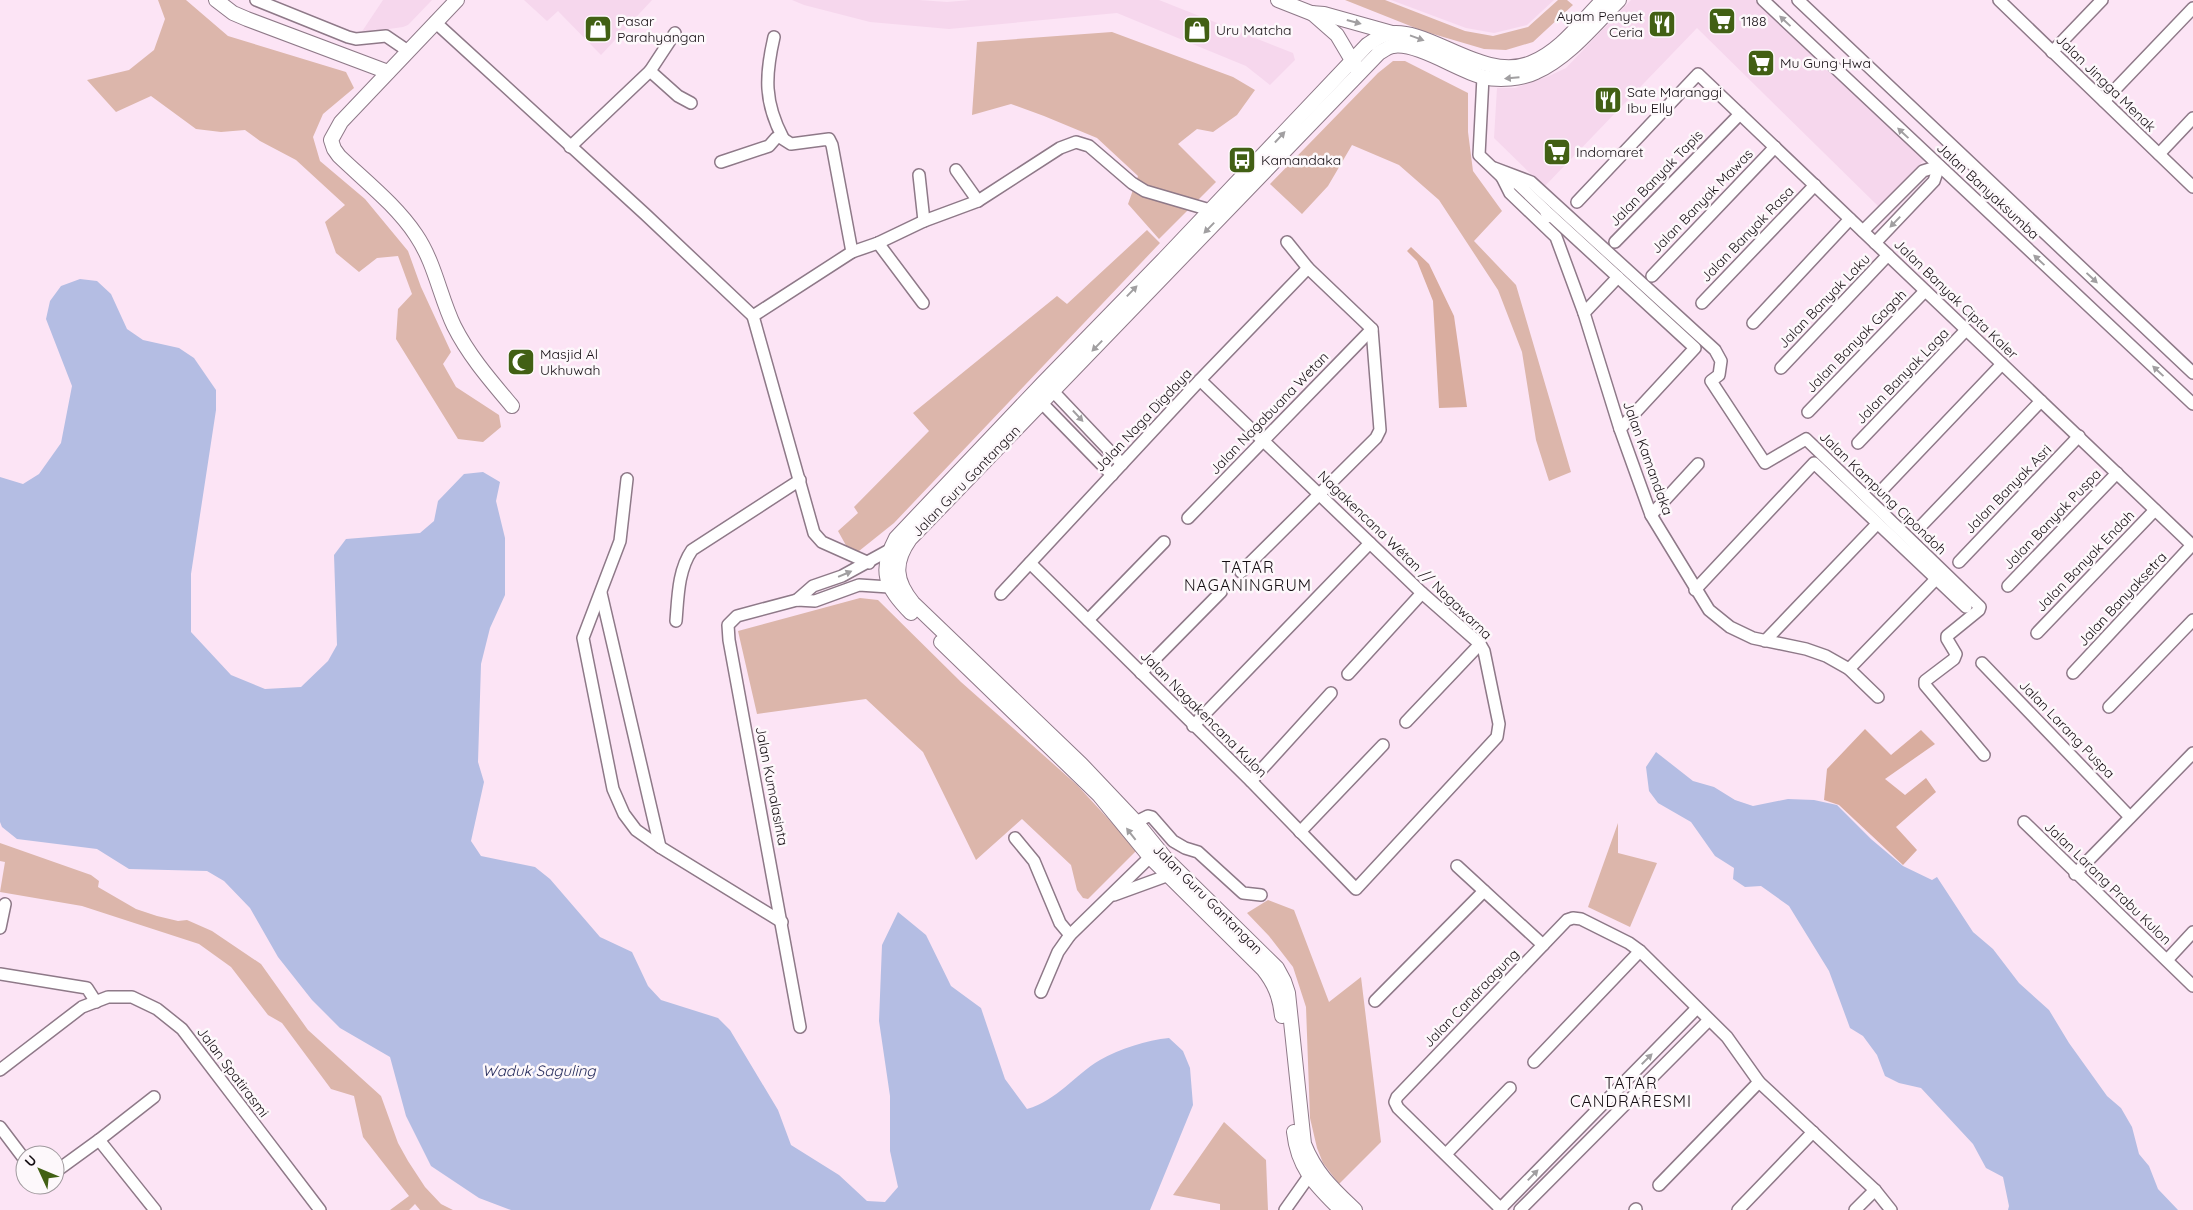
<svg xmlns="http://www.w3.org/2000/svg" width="2193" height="1210" font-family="Quicksand,sans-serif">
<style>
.built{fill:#f6d7ed}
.green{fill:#dcb6ab}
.forest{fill:#d9ad9f}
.water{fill:#b4bde3}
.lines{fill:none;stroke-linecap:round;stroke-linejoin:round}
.minor-casing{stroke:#8e7988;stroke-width:14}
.tertiary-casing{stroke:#8e7988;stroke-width:16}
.minor{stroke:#fff;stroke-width:11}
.tertiary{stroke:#fff;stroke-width:14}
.oneway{fill:#a19fa1}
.labels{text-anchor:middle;stroke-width:5;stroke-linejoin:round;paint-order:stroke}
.poi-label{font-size:14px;fill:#150e13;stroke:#fdf8fb;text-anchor:start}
.street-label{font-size:14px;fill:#150e13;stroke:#fdf8fb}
.water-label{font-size:15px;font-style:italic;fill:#272d5d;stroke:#fdf8fb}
.quarter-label{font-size:16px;letter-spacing:1px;fill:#150e13;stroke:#fdf8fb}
</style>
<rect width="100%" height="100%" fill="#fce4f5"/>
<g class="built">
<polygon points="383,0 432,0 408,25 403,27 361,33"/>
<polygon points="524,0 652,0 601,55 558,11 547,21"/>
<polygon points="792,0 919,0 947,2 971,0 1159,0 1293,53 1295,60 1270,85 1246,66 1117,13 949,29 870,22 804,5"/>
<polygon points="1391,0 1554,0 1527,25 1494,33 1466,28"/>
<polygon points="1631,0 1755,0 1925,159 1879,207 1697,28 1544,187 1494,138 1497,88 1515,88 1549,76 1566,68"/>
</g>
<g class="green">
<polygon points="158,0 186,0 228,36 346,72 354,88 323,114 313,137 320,161 365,199 408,251 421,287 451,352 443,364 456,387 499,415 501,427 483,442 458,439 396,339 398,309 412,294 398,256 377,258 359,272 336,253 325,222 345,205 296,160 260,141 245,130 221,132 196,129 151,96 116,112 87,80 129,70 154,50 165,19"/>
<polygon points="1345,0 1385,0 1465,31 1493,36 1528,27 1558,0 1567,0 1573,5 1533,42 1506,50 1484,49 1423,31"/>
<polygon points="1112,32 1233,77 1255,90 1237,115 1213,132 1197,129 1178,144 1216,182 1159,239 1128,204 1138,176 1097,138 1044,116 1011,104 972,115 977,42"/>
<polygon points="1393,61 1405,61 1468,93 1468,132 1473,171 1502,211 1474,241 1516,285 1571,472 1549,481 1536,440 1522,352 1498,290 1439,200 1399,165 1352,145 1328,186 1302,214 1270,184 1378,73"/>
<polygon points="1147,230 1160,243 894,523 859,551 848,549 838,531 858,513 854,507 929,431 913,413 1057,296 1067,304"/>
<polygon points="860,598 878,600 961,682 1077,785 1137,850 1088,899 1083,898 1077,890 1071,865 1022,819 976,860 923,752 866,699 757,714 738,631"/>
<polygon points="1618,823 1618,853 1657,863 1630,927 1588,907"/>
<polygon points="0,843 91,875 99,881 98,887 136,909 157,916 178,921 187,920 212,931 261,964 308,1030 381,1096 398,1143 408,1161 425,1187 441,1204 453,1210 420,1210 415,1204 409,1210 390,1210 409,1196 363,1137 354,1096 331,1089 282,1023 268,1015 231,967 199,944 82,906 0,892 5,862 0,861"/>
<polygon points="1268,900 1294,910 1329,1002 1361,977 1381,1142 1339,1184 1323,1163 1317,1148 1310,1118 1306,1007 1293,967 1269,936 1247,913"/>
<polygon points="1224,1122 1266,1160 1268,1210 1220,1210 1220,1204 1173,1195"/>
</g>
<g class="forest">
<polygon points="1411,247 1429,264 1454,316 1467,407 1439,408 1433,301 1417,261 1407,251"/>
<polygon points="1865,729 1891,755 1921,730 1935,744 1885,779 1905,795 1926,778 1936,792 1896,827 1917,850 1903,865 1839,805 1824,800 1827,769"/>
</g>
<g class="water">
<path d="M80,279L97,281L111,294L127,329L143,340L179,348L194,358L216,390V410L191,574V632L231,675L265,689L301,687L328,661L337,645L334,555L346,539L420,533L434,521L438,501L464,474L483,472L500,482L496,501L505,538V595L490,628L481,664L478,762L484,782L471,841L481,856L535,867L550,879L600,937L632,952L648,986L661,1000L718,1018L730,1030L778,1110L791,1145L839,1175L867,1201L885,1202L898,1187L890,1151V1096L879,1021L882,945L898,912L926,935L951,986L981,1008L1005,1079L1027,1109C1058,1100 1073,1076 1100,1060C1119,1049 1147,1040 1169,1038L1183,1051L1190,1068L1193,1105L1150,1210H511L479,1198L431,1166L406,1116L390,1057L340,1028L312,1000L278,957L250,908L224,881L207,871L129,869L97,849L17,839L2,827L0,822V477L23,484L39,474L61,443L72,386L46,319L50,301L61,286Z"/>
<polygon points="1656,752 1693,781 1714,787 1735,800 1753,806 1788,799 1814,800 1837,805 1871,839 1903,866 1932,880 1937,877 1973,932 1993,949 2019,983 2049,1010 2069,1043 2107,1096 2121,1108 2132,1127 2139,1154 2149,1166 2158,1189 2178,1210 2008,1210 2009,1206 2003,1177 1986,1168 1973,1144 1921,1088 1899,1083 1885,1076 1877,1055 1863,1036 1850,1028 1829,971 1789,906 1761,886 1745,887 1733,879 1734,868 1715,856 1691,822 1658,803 1649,791 1646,767"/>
</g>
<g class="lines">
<g class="minor-casing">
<g id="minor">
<polyline points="256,0 348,37 356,39 386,36 408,51"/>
<polyline points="1763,0 2193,404"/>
<polyline points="1798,0 2193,373"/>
<polyline points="1999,0 2193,187"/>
<polyline points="435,22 645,214 753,316 852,252 878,243 924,221 978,201 1060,148 1076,142 1089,146 1132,183 1145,191 1210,210"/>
<path d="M774,37C765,76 764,102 783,138"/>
<polyline points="2052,52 2102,0"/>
<polyline points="650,71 678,96 691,103"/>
<polyline points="1483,77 1479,155 1502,177 1518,184 1545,210 1548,217"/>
<polyline points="2104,101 2193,8"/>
<polyline points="570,147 650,71 675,33"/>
<polyline points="2159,154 2193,118"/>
<polyline points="721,162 769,146 776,138 780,137 791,144 829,139 832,145 852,252"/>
<polyline points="1494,168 1531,182 1715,350 1721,361 1719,375 1711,381 1765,463 1806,439 1980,607 1979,610 1947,636 1947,639 1956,654 1954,659 1925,681 1925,685 1984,755"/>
<polyline points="956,170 978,201"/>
<polyline points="919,175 924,221"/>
<polyline points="1502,177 1510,193 1556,237 1584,313 1620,429 1651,515 1709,610 1730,627 1753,638 1806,649 1826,656 1849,669 1878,697"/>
<polyline points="1577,202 1698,74 2193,546"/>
<polyline points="1545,210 1695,348 1620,429"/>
<polyline points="1863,231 1923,171 1939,166"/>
<polyline points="1615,242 1740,114"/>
<polyline points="878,243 923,303"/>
<polyline points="1875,243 1934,181 1939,166"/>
<polyline points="1652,276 1775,147"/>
<polyline points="1702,303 1815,185"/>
<polyline points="1584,313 1618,277"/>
<polyline points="753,316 814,533 822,542 869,563"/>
<polyline points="1753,323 1850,219"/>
<polyline points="1781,368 1888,255"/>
<polyline points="1048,386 1122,464"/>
<polyline points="1037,398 1112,475"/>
<polyline points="1808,412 1925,291"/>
<polyline points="1858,443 1966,330"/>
<polyline points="627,479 620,541 583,638 613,789 624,814 636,830 660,847 782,922"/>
<polyline points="1881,491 2002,364"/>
<polyline points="1651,515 1698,464"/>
<polyline points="1188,518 1372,329"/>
<polyline points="1922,525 2041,401"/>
<polyline points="1959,562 2079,436"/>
<polyline points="1030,563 1251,781 1356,889 1497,737 1499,724 1484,651 1480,644 1422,593 1200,380"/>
<polyline points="1241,572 1376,438 1380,430 1372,329 1308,268 1287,242"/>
<polyline points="2008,586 2117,473"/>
<polyline points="1695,590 1814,463 1966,607"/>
<polyline points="601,593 660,847"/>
<polyline points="1001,594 1200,380 1308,268"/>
<polyline points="797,600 813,586 842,576 893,548"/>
<polyline points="1088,620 1164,542"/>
<path d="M676,621C678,597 678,570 692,550L800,480"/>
<polyline points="2037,633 2155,510"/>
<polyline points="1765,641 1877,524"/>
<polyline points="1982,663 2130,817"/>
<polyline points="1849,669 1936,579"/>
<polyline points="1141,673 1221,592"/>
<polyline points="2073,673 2192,545"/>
<polyline points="1348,674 1422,593"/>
<polyline points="2109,707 2193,620"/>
<polyline points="1406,722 1480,644"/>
<polyline points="1193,726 1370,543"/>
<polyline points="1251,781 1331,693"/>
<polyline points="1136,822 1148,816 1152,817 1173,841 1185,848 1198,852 1243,893 1261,895"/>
<polyline points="2024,822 2193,986"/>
<polyline points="1300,832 1383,745"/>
<polyline points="1015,838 1034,861 1060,923 1070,935"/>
<polyline points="1457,866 1543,945"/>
<polyline points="2075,874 2193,753"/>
<polyline points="1114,895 1169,875"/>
<polyline points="0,928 5,904"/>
<polyline points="2167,960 2193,932"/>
<polyline points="0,974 87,988 96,1002"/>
<polyline points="1041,992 1058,952 1070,935 1150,857"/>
<polyline points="1375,1001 1484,891"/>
<polyline points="800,1027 729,640 728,625 737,616 797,600 815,601 859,585 889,587 896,583"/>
<polyline points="1534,1062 1640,951"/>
<polyline points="0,1070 82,1007 108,997 132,997 157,1009 182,1029 320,1210"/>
<polyline points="0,1127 25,1160"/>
<polyline points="99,1140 154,1097"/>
<polyline points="1446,1154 1510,1088"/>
<polyline points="55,1172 99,1140 155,1210"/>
<polyline points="1659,1185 1759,1082"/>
<polyline points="1285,1210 1314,1169"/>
<polyline points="1499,1210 1697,1008"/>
<polyline points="1502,1210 1398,1108 1395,1102 1397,1097 1567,920 1573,918 1581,919 1629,943 1640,951 1727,1037 1759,1082 1875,1190 1891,1210"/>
<polyline points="1520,1210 1709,1020"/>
<polyline points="1635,1210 1636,1209"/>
<polyline points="1738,1210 1813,1132"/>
<polyline points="1855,1210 1875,1190"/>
</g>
</g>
<g class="tertiary-casing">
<g id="tertiary">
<polyline points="216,0 233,13 247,19 388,72"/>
<path d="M457,0L341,122L331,140L334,149L339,156C365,181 396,205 416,235C435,263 440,297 454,326C469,356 491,381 512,406"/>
<polyline points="1278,0 1311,13 1324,14 1392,33"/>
<polyline points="1312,13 1337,35 1356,67"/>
<path d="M911,613C886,587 878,572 896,538L1044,382L1165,258L1367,45C1373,41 1379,36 1387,34C1428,25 1482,83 1531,63C1561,51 1581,22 1603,0"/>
<path d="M941,642L1099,795L1150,857L1263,969C1275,984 1280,997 1282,1016"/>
<path d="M1294,1132C1298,1169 1316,1185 1341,1210"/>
<path d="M1355,1210C1333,1189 1316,1174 1304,1144L1288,993L1284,981L1277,968L1166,859L1136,822L1081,764L913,603C895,581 893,563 910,539L1379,53C1384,50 1388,47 1393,46C1417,42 1459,71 1483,77C1499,81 1522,79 1536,72C1569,57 1594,25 1619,0"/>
</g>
</g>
<use href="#minor" class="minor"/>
<use href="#tertiary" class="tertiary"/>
</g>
<defs><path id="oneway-solid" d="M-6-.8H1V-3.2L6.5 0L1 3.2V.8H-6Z" transform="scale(1.25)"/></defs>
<g class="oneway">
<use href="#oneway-solid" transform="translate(1785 21) rotate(-137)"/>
<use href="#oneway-solid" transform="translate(1354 22) rotate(15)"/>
<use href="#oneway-solid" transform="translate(1417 38) rotate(20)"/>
<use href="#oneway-solid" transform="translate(1512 78) rotate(175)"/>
<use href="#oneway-solid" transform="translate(1903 133) rotate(-137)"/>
<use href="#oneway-solid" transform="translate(1280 137) rotate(-47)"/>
<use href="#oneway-solid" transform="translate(1895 222) rotate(134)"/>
<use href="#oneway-solid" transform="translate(1209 228) rotate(134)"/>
<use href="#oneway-solid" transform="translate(2039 260) rotate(-137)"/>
<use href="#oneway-solid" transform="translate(2092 278) rotate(43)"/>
<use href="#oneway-solid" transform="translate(1132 291) rotate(-46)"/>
<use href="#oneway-solid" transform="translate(1097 346) rotate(134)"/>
<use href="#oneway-solid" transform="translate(2158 371) rotate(-137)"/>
<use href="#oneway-solid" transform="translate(1078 416) rotate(47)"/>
<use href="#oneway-solid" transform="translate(845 574) rotate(-23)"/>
<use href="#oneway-solid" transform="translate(1131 834) rotate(-128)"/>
<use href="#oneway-solid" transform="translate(1647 1059) rotate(-45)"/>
<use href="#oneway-solid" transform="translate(1533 1175) rotate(-46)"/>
</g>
<defs>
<g id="supermarket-square" transform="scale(1.4375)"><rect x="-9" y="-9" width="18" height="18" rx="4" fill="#426014" stroke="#fdf8fb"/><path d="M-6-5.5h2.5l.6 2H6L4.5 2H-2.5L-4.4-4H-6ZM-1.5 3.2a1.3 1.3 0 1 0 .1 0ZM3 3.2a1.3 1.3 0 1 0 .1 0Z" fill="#fff"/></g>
<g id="restaurant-square" transform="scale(1.4375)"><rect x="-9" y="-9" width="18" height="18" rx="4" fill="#426014" stroke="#fdf8fb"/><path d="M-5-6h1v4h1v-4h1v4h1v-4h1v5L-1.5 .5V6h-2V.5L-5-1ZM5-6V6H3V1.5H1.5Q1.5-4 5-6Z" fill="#fff"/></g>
<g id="shop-square" transform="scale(1.4375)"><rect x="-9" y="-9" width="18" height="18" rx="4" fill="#426014" stroke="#fdf8fb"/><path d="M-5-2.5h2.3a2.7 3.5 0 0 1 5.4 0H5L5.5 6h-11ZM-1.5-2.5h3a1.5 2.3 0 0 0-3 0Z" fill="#fff"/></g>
<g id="bus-square" transform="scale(1.4375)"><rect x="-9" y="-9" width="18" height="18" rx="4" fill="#426014" stroke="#fdf8fb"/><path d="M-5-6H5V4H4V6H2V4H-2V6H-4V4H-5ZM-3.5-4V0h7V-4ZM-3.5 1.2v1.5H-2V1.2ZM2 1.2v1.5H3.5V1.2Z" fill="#fff"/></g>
<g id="mosque-square" transform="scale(1.4375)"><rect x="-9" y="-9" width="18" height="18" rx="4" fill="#426014" stroke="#fdf8fb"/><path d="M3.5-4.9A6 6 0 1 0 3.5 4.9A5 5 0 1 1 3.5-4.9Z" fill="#fff"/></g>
</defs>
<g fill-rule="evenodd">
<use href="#supermarket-square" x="1722" y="21"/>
<use href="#restaurant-square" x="1662" y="24"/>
<use href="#shop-square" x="598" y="29"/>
<use href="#shop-square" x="1197" y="30"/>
<use href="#supermarket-square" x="1761" y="63"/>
<use href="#restaurant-square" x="1608" y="100"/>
<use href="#supermarket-square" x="1557" y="152"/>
<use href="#bus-square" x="1242" y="160"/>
<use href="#mosque-square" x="521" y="362"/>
</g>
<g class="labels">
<g class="poi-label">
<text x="1643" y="21" text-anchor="end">Ayam Penyet<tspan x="1643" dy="16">Ceria</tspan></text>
<text x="617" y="26">Pasar<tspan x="617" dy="16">Parahyangan</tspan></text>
<text x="1741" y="26">1188</text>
<text x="1216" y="35">Uru Matcha</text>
<text x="1780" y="68">Mu Gung Hwa</text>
<text x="1627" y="97">Sate Maranggi<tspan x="1627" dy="16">Ibu Elly</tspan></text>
<text x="1576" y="157">Indomaret</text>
<text x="1261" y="165">Kamandaka</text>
<text x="540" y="359">Masjid Al<tspan x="540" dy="16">Ukhuwah</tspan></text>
</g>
<g class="street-label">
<text transform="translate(2106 83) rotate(44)" y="5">Jalan Jingga Menak</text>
<text transform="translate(1656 178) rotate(-46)" y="5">Jalan Banyak Tapis</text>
<text transform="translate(1988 191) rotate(43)" y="5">Jalan Banyaksumba</text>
<text transform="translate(1702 201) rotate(-46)" y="5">Jalan Banyak Mawas</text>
<text transform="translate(1747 234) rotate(-46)" y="5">Jalan Banyak Rasa</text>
<text transform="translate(1956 299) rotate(44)" y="5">Jalan Banyak Cipta Kaler</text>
<text transform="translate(1824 301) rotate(-46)" y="5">Jalan Banyak Laku</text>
<text transform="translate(1856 341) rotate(-46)" y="5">Jalan Banyak Gagah</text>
<text transform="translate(1902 376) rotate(-46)" y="5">Jalan Banyak Laga</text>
<text transform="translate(1269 413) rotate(-46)" y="5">Jalan Nagabuana Wetan</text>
<text transform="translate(1143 420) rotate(-47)" y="5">Jalan Naga Digdaya</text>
<text transform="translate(1648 458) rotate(70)" y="5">Jalan Kamandaka</text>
<text transform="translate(966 481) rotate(-46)" y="5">Jalan Guru Gantangan</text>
<text transform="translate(2008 489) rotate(-46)" y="5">Jalan Banyak Asri</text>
<text transform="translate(1883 493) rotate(44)" y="5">Jalan Kampung Cipondoh</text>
<text transform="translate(2052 519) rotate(-46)" y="5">Jalan Banyak Puspa</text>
<text transform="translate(1405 555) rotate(44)" y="5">Nagakencana Wétan // Nagawarna</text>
<text transform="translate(2085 561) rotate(-46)" y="5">Jalan Banyak Endah</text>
<text transform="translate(2122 599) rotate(-47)" y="5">Jalan Banyaksetra</text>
<text transform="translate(1204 714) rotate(45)" y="5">Jalan Nagakencana Kulon</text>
<text transform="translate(2067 729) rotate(46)" y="5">Jalan Larang Puspa</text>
<text transform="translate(772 786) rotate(79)" y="5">Jalan Kumalasinta</text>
<text transform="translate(2108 883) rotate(44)" y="5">Jalan Larang Prabu Kulon</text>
<text transform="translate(1208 899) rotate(45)" y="5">Jalan Guru Gantangan</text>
<text transform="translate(1471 998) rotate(-46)" y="5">Jalan Candraagung</text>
<text transform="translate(233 1072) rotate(53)" y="5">Jalan Spatirasmi</text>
</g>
<g class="water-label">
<text x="539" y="1076">Waduk Saguling</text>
</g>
<g class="quarter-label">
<text x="1248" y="573">TATAR<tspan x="1248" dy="18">NAGANINGRUM</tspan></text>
<text x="1631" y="1089">TATAR<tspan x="1631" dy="18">CANDRARESMI</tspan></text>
</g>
</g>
<g transform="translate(40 1170) rotate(314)"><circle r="24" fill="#fdf8fb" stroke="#a09a9e"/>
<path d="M0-4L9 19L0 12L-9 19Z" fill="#426014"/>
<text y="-8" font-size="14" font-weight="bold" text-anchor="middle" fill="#150e13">U</text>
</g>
</svg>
